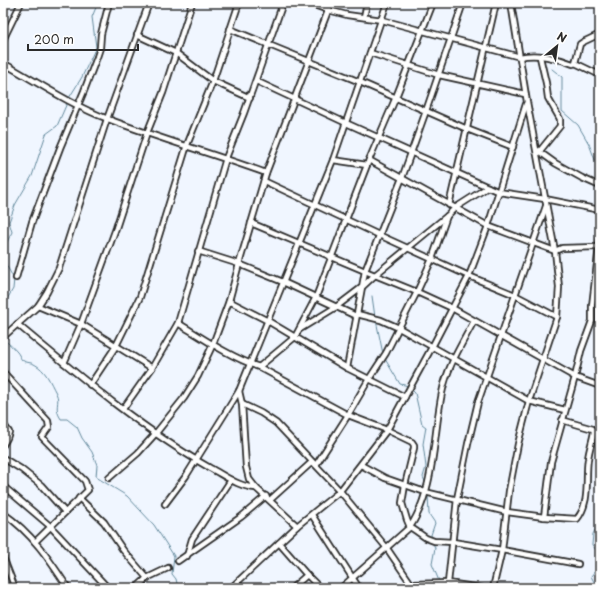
<svg xmlns="http://www.w3.org/2000/svg" width="603" height="591" font-family="'Playpen Sans',sans-serif">
<style>
.lines{fill:none;stroke-linecap:round;stroke-linejoin:round}
.stream{stroke:#62899c;stroke-width:1}
.minor-casing{stroke:#2b2b2b;stroke-width:8}
.minor{stroke:#fff;stroke-width:4.5}
</style>
<rect width="100%" height="100%" fill="#f0f6ff"/>
<filter id="ink" filterUnits="userSpaceOnUse"><feTurbulence type="fractalNoise" baseFrequency=".025" numOctaves="2"/><feDisplacementMap in="SourceGraphic" scale="8" xChannelSelector="R" yChannelSelector="G"/><feConvolveMatrix kernelMatrix="1 2 1 2 8 2 1 2 1" color-interpolation-filters="sRGB"/></filter>
<g filter="url(#ink)">
<g class="lines">
<g class="stream">
<polyline points="552,69 562,77 562,111 578,125 589,144 600,173"/>
<polyline points="69,98 82,77 96,47 92,17 97,5 97,3"/>
<polyline points="372,296 375,317"/>
<polyline points="3,306 13,289 14,279 4,261 5,246 12,232 9,222 15,205 32,176 46,134 57,126 67,103"/>
<polyline points="376,320 383,354"/>
<path d="M3,339C8,343 13,347 17,352C19,354 20,358 22,360C26,363 30,362 34,364C46,370 50,382 56,393C61,403 53,407 61,419H67L77,427L82,438L92,452L97,465L96,477L127,496L154,525L174,556L172,574L176,579L178,588"/>
<polyline points="385,359 400,384 409,386"/>
<polyline points="411,389 415,393 422,424 426,427 423,444 426,467 423,477 426,484"/>
<polyline points="428,495 429,514 435,523 431,535 432,537"/>
<polyline points="600,521 593,534 592,545 598,552 600,552"/>
<polyline points="433,543 435,548 432,564 439,581"/>
<polyline points="600,565 591,576 594,582 600,587"/>
<polyline points="440,584 442,588"/>
</g>
<g class="minor-casing">
<g id="minor">
<path d="M308,3L328,10L347,15L382,20L520,57C536,53 558,58 573,64L575,63L580,44L583,42L600,34"/>
<polyline points="364,17 367,3"/>
<polyline points="230,29 360,82 467,129 513,147"/>
<polyline points="137,35 176,53 213,81 250,98"/>
<polyline points="3,40 21,3"/>
<polyline points="370,53 439,75 525,94"/>
<path d="M3,63C37,82 71,105 108,119C160,139 214,154 266,173"/>
<polyline points="575,63 600,75"/>
<polyline points="256,81 346,123 499,192 545,199 600,210"/>
<polyline points="537,150 555,163 582,178 600,186"/>
<polyline points="539,152 560,126 560,119 548,98 546,83 540,57"/>
<polyline points="333,160 367,165"/>
<polyline points="369,160 488,226 555,251 562,248 598,247"/>
<polyline points="264,181 379,235 469,276 515,295 557,317"/>
<polyline points="449,205 496,3"/>
<polyline points="251,223 365,271 417,292 452,308 575,377 551,462 544,517"/>
<polyline points="600,238 592,306 592,321 581,351 575,377 600,386"/>
<polyline points="198,251 239,264 283,282 356,316"/>
<polyline points="16,278 32,222 60,148 84,91 97,57 100,48 101,34 109,3"/>
<polyline points="229,301 268,321 347,368 405,397"/>
<polyline points="38,306 81,324 152,368"/>
<polyline points="357,314 381,320 399,328 529,401 565,410"/>
<path d="M178,323C204,339 230,357 259,367L348,415L387,430L412,442L414,445V448L405,485L402,503L407,520L410,527L416,531L426,538L434,541L453,542L502,550L578,564"/>
<path d="M17,324C78,375 140,428 210,468C225,476 239,487 256,488"/>
<polyline points="300,329 336,307 361,288 375,275 447,216 455,208 488,187"/>
<polyline points="3,337 38,306 47,292 59,268 107,119 149,3"/>
<polyline points="64,363 81,324 116,228 147,133 163,93 192,3"/>
<polyline points="259,367 295,337 316,297 369,160 396,97 433,3"/>
<polyline points="347,368 365,271 402,178 426,111 463,3"/>
<polyline points="3,372 48,421 49,427 42,437 85,481 88,490 35,542"/>
<polyline points="90,385 116,346 140,297 187,145 213,81 239,3"/>
<polyline points="239,391 242,404 246,467 249,479 256,488 297,526"/>
<polyline points="242,404 261,413 276,423 340,491 386,547 414,588"/>
<polyline points="123,409 152,368 178,323 226,158 244,113 283,3"/>
<polyline points="3,424 9,432 7,438 3,445"/>
<polyline points="3,458 21,469 41,485 65,512"/>
<polyline points="316,465 348,415 369,379 386,353 417,292 432,259 447,216"/>
<path d="M361,465L385,478L425,492L507,512L544,517L577,519C591,502 585,478 588,459C589,449 593,440 594,431L593,429L562,420"/>
<polyline points="109,478 138,453 156,433 184,398 198,376 213,344 229,301 239,264 266,173 331,3"/>
<polyline points="3,486 50,526 108,588"/>
<polyline points="79,498 104,522 123,550 147,578"/>
<polyline points="270,500 312,462"/>
<polyline points="165,504 186,476 239,391 333,160 387,3"/>
<path d="M3,513C32,533 49,559 68,588"/>
<polyline points="312,515 359,588"/>
<polyline points="279,543 307,575 320,588"/>
<polyline points="187,556 192,539 231,480"/>
<polyline points="3,557 15,588"/>
<polyline points="178,561 241,517 266,496"/>
<polyline points="448,583 457,499 468,444 478,402 546,206"/>
<polyline points="412,584 448,583 481,588"/>
<polyline points="136,588 147,578 168,568"/>
<polyline points="231,588 297,526 340,491 387,430 432,347 469,276 488,226 526,104"/>
<polyline points="292,588 307,575"/>
<path d="M341,588L410,527C435,490 433,436 442,393C447,367 462,344 474,321"/>
<polyline points="493,588 502,550 509,491 518,444 529,401 557,317 559,287 555,251 527,102 511,3"/>
</g>
</g>
<use href="#minor" class="minor"/>
</g>
</g>
<rect width="603" height="591" fill="none" stroke="#fff" stroke-width="16"/>
<rect x="8" y="8" width="587" height="575" fill="none" stroke="#2b2b2b" stroke-width="1.5" filter="url(#ink)"/>
<g transform="translate(557 46) rotate(29)" stroke="#ffffff" stroke-width="3" paint-order="stroke">
<path d="M0-3L7 15L0 10L-7 15Z" fill="#2b2b2b"/>
<text y="-6" font-size="11" font-weight="bold" text-anchor="middle" fill="#2b2b2b">N</text>
</g>
<path d="M28 44v6h110v-6" fill="none" stroke="#2b2b2b" stroke-width="2"/>
<text x="34" y="44" font-size="12" fill="#2b2b2b" stroke="#ffffff" stroke-width="3" paint-order="stroke">200 m</text>
</svg>
